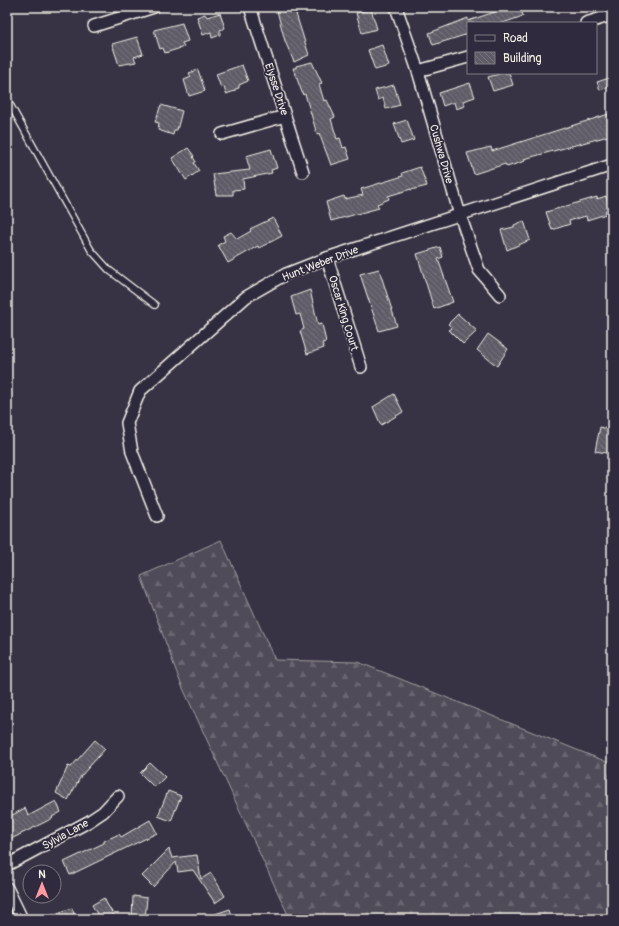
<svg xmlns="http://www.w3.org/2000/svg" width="619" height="926" font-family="Pangolin,sans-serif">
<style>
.forest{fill:url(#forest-firs);stroke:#a29ea0}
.building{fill:url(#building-back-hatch);stroke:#f4f1e8}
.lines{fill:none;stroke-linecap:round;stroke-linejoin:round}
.lane-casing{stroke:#f4f1e8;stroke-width:8}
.street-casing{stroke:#f4f1e8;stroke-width:14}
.lane{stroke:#2f2a3d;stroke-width:5.5}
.street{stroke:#2f2a3d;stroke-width:11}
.labels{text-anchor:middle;stroke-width:3.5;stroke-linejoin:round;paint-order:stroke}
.street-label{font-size:11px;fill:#f4f1e8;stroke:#2f2a3d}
</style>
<defs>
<pattern id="forest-firs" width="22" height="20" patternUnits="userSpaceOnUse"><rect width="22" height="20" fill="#504b59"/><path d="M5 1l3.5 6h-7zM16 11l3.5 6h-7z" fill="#6a6571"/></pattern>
<pattern id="building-back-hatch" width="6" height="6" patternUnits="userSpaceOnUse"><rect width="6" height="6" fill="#5f5c67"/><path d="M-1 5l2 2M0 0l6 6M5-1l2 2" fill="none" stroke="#77747d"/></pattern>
</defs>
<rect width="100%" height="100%" fill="#373244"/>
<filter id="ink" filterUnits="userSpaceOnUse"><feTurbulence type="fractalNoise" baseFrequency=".025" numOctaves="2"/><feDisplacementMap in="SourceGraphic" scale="8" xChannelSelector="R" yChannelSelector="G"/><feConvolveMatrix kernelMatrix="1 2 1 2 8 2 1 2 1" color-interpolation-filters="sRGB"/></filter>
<g filter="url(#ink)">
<polygon class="forest" points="221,540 275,660 358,662 612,764 612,919 290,919 181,684 141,576"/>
<g class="building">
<polygon points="276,7 312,7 296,14 309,55 294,62 285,41"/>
<polygon points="509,7 520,7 523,16 503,23 468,23 468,34 433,45 429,33 468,18 468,21"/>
<polygon points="371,9 377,29 362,33 356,13"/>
<polygon points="220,13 225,28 220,30 220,35 212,38 211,32 203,35 197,17 205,14 207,17"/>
<polygon points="182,23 188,41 182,43 184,47 165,53 163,48 160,49 154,30"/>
<polygon points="137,37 143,54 134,57 136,62 119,65 112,44"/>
<polygon points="382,45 389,66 375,70 368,50"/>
<polygon points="312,62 322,83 319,84 324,101 327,100 335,117 331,119 337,139 340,138 343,148 346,147 350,159 331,165 319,133 317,134 305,94 303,95 293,68 296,68 296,66"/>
<polygon points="242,65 248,81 239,85 239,88 235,89 235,91 226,94 224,87 221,88 216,74"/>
<polygon points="198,70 205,91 189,96 184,80 191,77 189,73"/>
<polygon points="503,73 509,73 513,85 493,91 488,77"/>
<polygon points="612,77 612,86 600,90 597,82"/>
<polygon points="470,83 475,97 463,101 465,106 456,109 454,102 443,106 439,93"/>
<polygon points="394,85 400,105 386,109 383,98 378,100 375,90"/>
<polygon points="161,105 182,111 177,130 174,130 173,135 158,130 159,123 155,122"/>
<polygon points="612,113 612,135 524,159 525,161 507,167 505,164 474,174 467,153 491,147 492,151"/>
<polygon points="407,120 414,140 401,144 394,124"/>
<polygon points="188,148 194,156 193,157 196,162 194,163 199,171 186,180 172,158"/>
<polygon points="271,149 277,168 271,170 272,173 243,179 244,189 233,190 233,195 216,195 213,174 250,170 246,156"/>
<polygon points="420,167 427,186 411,190 411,189 388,196 389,199 377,204 379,208 331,221 326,202 344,196 345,199 363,195 361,189 403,176 402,173"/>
<polygon points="606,196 610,209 605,211 606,214 587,220 586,216 569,221 570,224 552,230 546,212 597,197 597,199"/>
<polygon points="273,218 282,236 259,248 258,246 228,263 218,245 225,241 223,236 231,232 237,239 251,231 250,229"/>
<polygon points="524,221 530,240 507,250 501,230 514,227 514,225"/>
<polygon points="440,247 443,257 438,259 453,302 434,309 417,254"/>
<polygon points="379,269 397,326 379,331 360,274"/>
<polygon points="310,290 318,325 322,324 326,342 322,343 324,348 307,354 300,331 304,329 300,314 296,315 291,297"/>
<polygon points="458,314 477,331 463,344 449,330 452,328 448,324"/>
<polygon points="488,334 508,349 497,366 477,350"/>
<polygon points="394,394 403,412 381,425 373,407"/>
<polygon points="600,427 612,430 612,454 595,451"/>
<polygon points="95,740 105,749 81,776 68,800 56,793 68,766 71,767"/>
<polygon points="150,763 165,777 156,786 153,786 140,773"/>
<polygon points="168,791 181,796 171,821 158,816"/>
<polygon points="56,801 61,812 52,817 53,818 11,839 7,832 7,818 25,808 28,816"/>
<polygon points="150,820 157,833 70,875 64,862 104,843 104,841 119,834 121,837"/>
<polygon points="169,849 172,858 197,855 201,879 211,873 225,896 215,903 193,870 178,872 176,862 153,887 142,876"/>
<polygon points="133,896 147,898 145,919 132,918"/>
<polygon points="104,898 107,904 116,919 100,919 92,905"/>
<polygon points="72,908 76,919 43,919 43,918"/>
<polygon points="230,909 233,919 206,919 206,917"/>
</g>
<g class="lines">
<g class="lane-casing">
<polyline id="lane" points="7,99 91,250 109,270 155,305"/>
</g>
<g class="street-casing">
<g id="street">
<polyline points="250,7 303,172"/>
<polyline points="396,7 418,71 460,215 479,270 500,295"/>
<polyline points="586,23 612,15"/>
<polyline points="94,26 154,7"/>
<polyline points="418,71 468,57"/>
<polyline points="222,134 285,116"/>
<polyline points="327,258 361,367"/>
<polyline points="157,516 132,452 127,423 140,391 246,297 286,274 327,258 612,165"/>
<polyline points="7,865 88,822 103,812 118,796"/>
<polyline points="7,888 22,919"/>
</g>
</g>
<use href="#lane" class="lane"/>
<use href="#street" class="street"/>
</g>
</g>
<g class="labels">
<g class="street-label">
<text transform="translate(277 89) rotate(72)" y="4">Elysse Drive</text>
<text transform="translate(442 154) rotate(74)" y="4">Cushwa Drive</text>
<text transform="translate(320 263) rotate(-21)" y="4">Hunt Weber Drive</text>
<text transform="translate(344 313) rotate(73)" y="4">Oscar King Court</text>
<text transform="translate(65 834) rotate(-29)" y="4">Sylvia Lane</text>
</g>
</g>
<rect width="619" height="926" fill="none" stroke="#2f2a3d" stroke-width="24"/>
<rect x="12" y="12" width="595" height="902" fill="none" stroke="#f4f1e8" stroke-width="1.5" filter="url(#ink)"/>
<rect x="467" y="22" width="130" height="52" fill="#2f2a3d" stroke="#7e7a81"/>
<rect x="475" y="35" width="20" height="6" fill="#2f2a3d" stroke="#7e7a81"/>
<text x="503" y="42" font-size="12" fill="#f4f1e8">Road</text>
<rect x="475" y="52" width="20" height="12" fill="url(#building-back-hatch)" stroke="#7e7a81"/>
<text x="503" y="62" font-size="12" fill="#f4f1e8">Building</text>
<g transform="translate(42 884)"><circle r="19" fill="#2f2a3d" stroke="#7e7a81"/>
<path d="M0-3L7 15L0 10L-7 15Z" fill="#ff9aa2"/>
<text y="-6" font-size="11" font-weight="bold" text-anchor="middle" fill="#f4f1e8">N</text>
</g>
</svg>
